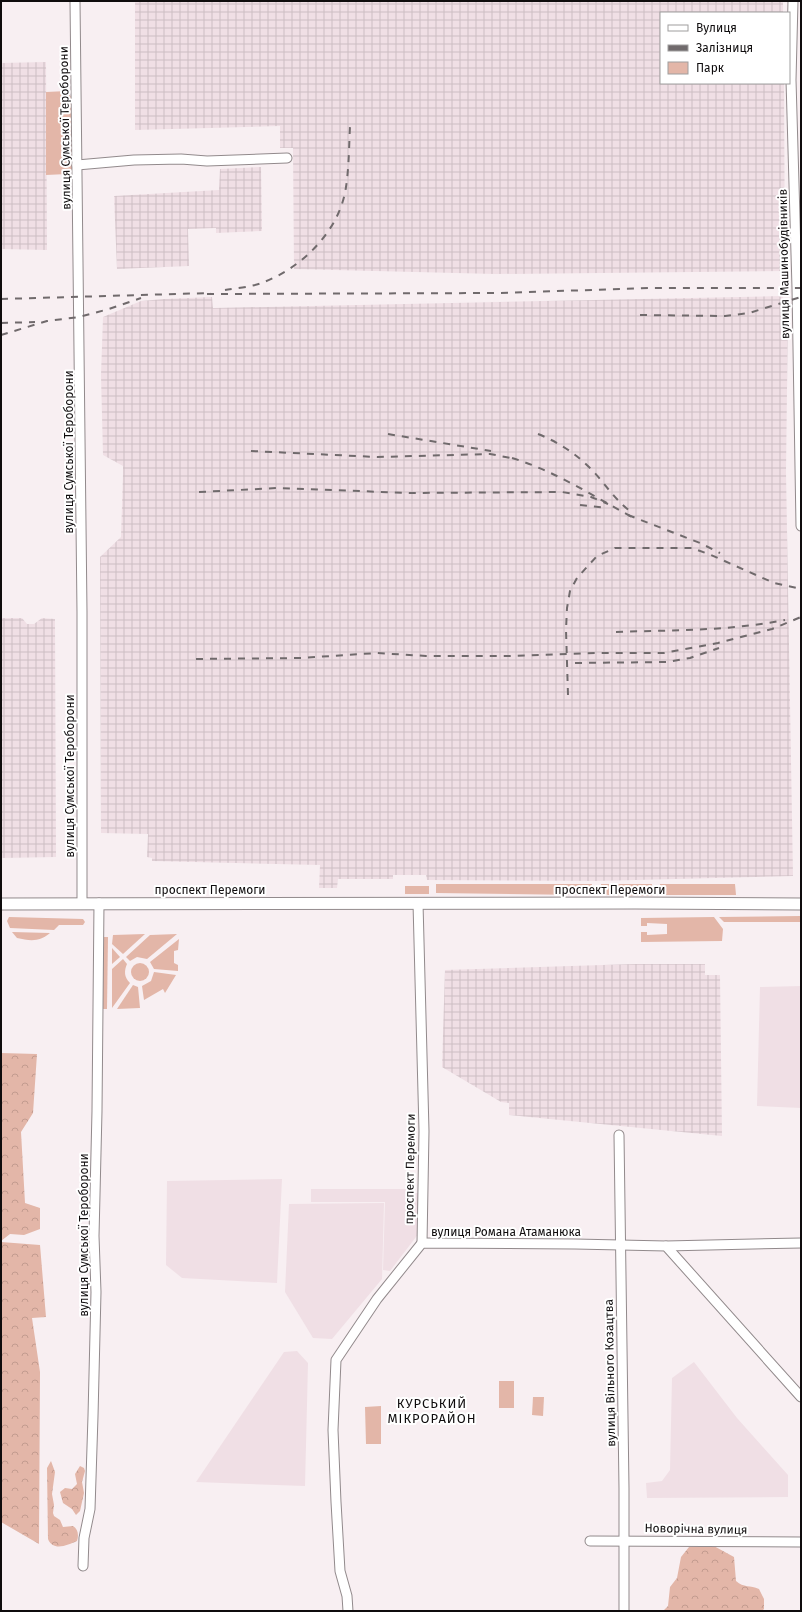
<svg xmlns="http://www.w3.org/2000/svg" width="802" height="1612" font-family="'Fira Sans',sans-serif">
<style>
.built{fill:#f0dfe5}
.industrial{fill:url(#industrial-grid)}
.green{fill:#e3b6a8}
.forest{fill:url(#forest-crowns)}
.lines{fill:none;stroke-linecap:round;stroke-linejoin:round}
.minor-casing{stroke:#928a8c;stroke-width:11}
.major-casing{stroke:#928a8c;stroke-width:13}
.minor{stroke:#fff;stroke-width:9}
.major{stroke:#fff;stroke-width:11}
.rail{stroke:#706a6c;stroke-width:2;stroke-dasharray:7 7;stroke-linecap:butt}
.labels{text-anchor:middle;stroke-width:4;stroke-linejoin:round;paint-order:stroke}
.street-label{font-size:12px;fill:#0f0c0d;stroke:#fff}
.neighbourhood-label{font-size:13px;letter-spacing:1px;fill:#0f0c0d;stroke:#fff}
</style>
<defs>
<pattern id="industrial-grid" width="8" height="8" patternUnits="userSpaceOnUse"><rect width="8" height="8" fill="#f0dfe5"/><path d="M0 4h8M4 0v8" fill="none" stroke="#cdbec3"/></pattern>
<pattern id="forest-crowns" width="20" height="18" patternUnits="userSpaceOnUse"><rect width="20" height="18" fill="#e3b6a8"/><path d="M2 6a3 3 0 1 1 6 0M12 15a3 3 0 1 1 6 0" fill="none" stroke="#c29b8f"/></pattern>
</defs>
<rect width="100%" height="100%" fill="#f8eff2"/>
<g class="built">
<polygon points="801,986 801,1108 757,1106 760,987"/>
<polygon points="282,1179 277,1283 182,1278 166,1265 167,1181"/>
<polygon points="311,1189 415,1189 415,1193 419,1193 419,1233 390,1271 383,1270 385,1202 311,1202"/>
<polygon points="384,1203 382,1279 332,1339 313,1338 285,1292 289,1204"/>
<polygon points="297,1351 308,1363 305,1486 196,1482 284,1352"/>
<polygon points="694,1362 737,1418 788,1475 788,1497 647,1498 646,1483 662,1481 670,1470 672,1378"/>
</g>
<g class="industrial">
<polygon points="135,1 783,1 783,13 661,13 661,83 784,83 785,271 496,274 294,269 293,148 280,148 280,126 135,130"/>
<polygon points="46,62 47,250 1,249 1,63"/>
<polygon points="261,167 262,231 216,233 216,228 188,229 189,266 117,269 114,196 219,190 220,169"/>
<polygon points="782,296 788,307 786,472 793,876 596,881 427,880 426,875 393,875 393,879 338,879 337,888 319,888 320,865 152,861 152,858 147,857 148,834 101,833 100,557 121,537 123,474 123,466 103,455 101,375 103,317 141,301 164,299 212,297 213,308"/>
<polygon points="1,618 22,618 27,624 34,624 42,618 55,619 56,857 1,858"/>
<polygon points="634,964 705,964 705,975 720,975 722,1136 509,1115 509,1103 501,1102 442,1067 445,970"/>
</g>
<g class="green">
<polygon points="67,91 71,97 72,170 67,174 46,175 46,92"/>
<polygon points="436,884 592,884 591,891 583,895 436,893"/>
<path d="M601,884H652V896L608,895C603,893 601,890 601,884Z"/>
<polygon points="660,884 735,884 736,895 659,895"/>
<rect x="405" y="886" width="24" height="8"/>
<polygon points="801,916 801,922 724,922 719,917"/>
<polygon points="9,917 83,919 85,922 83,925 59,925 54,930 10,928 7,921"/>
<polygon points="714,917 723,929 722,941 641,942 641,932 647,932 647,935 667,934 667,924 647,923 647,926 641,926 641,918"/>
<path d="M12,932L50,933C40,942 30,941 17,938Z"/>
<polygon points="145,934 123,954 112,944 113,935"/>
<polygon points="177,934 147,959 137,957 130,961 126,957 150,935"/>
<polygon points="103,937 108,937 107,1009 101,1009"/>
<polygon points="179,939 178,950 174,951 174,963 178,965 178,971 154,969 150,962"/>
<polygon points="112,948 120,957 112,964"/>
<path d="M123,959L127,964C124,971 124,977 130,983L112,1008V969Z"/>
<circle cx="140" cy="972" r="9"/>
<polygon points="154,972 176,975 165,993 163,989 144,1000 142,986 151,981"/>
<polygon points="133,985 138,987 140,1008 117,1009"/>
<rect x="499" y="1381" width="15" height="27"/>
<polygon points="533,1397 544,1397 543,1416 532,1415"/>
<polygon points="381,1406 381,1444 366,1444 365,1407"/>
</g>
<g class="forest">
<polygon points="1,1053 37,1054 33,1113 21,1132 25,1203 40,1208 40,1229 24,1235 10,1234 1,1241"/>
<polygon points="1,1242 40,1245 46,1317 32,1318 40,1372 39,1544 1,1522"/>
<path d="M51,1461L55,1472L52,1494L54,1505L53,1513L54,1516L60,1520L63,1527L73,1526C78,1529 79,1535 77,1541C68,1545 53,1552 48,1539L47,1468Z"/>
<polygon points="80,1466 84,1468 85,1471 82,1482 84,1493 80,1511 76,1515 72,1509 63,1503 60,1492 65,1488 72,1489 77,1484 75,1474"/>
<path d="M712,1545L734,1557L736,1581C744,1588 750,1585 759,1589L764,1599V1609L762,1611H663L668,1606L670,1587L677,1578L681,1557L689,1547Z"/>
</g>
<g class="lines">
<g class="minor-casing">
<g id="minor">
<polyline points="75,1 82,612 82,903"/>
<polyline points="793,1 791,80 797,288 801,526"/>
<polyline points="77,165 134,160 181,159 207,161 287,158"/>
<polyline points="418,903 424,1131 422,1243"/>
<polyline points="619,1135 624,1488 624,1611"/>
<polyline points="666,1246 801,1243"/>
<polyline points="590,1541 801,1542"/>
<polyline points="83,1566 84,1538 90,1509 93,1416 96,1292 94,1236 97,1111 99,903"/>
<polyline points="348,1611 347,1596 340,1571 336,1502 333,1430 336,1360 377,1299 422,1243 575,1244 666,1246 801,1397"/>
</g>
</g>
<g class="major-casing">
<polyline id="major" points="1,904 635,903 801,904"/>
</g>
<use href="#minor" class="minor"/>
<use href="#major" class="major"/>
<g class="rail">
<path d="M225,290C237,288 252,287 264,282C303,267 340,230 346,187C349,167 349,146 350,126"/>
<polyline points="207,294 499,293 650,288 801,288"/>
<polyline points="1,299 211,293"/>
<polyline points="640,315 725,316 749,313 801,297"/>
<polyline points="1,323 35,322"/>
<polyline points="1,335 47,321 79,317 109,309 141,298"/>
<polyline points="388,434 491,451"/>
<path d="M538,434C558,442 575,453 590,468C604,482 614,499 630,511"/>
<polyline points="251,451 377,457 490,454 516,459"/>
<path d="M512,458C555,471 593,496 632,517"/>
<polyline points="199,492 278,488 410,493 562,492 591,497 608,504"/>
<polyline points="580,505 607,508"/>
<polyline points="628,515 700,543 720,553"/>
<path d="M616,632C673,630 729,631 785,620"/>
<polyline points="196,659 301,658 377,653 426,656 509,656 597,653 664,653 718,643 772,629 801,617"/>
<polyline points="575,663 667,662 690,658 719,648"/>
<polyline points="568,695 566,630 567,608 570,591 577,578 597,556 615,548 692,548 711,555 774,583 801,589"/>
</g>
</g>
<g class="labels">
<g class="street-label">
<text transform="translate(65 128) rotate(-91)" y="4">вулиця Сумської Тероборони</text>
<text transform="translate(784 264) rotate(-91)" y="4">вулиця Машинобудівників</text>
<text transform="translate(69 452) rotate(-90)" y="4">вулиця Сумської Тероборони</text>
<text transform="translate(70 776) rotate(-90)" y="4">вулиця Сумської Тероборони</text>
<text x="210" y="894">проспект Перемоги</text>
<text x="610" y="894">проспект Перемоги</text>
<text transform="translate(410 1169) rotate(-89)" y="4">проспект Перемоги</text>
<text x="506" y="1236">вулиця Романа Атаманюка</text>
<text transform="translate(84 1235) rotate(-90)" y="4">вулиця Сумської Тероборони</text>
<text transform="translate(610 1373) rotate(-91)" y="4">вулиця Вільного Козацтва</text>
<text transform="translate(696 1529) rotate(1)" y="4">Новорічна вулиця</text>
</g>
<g class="neighbourhood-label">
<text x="432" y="1408">КУРСЬКИЙ<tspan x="432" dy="15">МІКРОРАЙОН</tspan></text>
</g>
</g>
<rect width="802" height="1612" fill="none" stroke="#0f0c0d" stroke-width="4"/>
<rect x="660" y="12" width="130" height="72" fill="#ffffff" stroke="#9f9e9e"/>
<rect x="668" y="25" width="20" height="6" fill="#ffffff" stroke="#9f9e9e"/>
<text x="696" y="32" font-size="12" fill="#0f0c0d">Вулиця</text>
<rect x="668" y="45" width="20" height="6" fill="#706a6c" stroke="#9f9e9e"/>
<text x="696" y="52" font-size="12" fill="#0f0c0d">Залізниця</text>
<rect x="668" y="62" width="20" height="12" fill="#e3b6a8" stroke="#9f9e9e"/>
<text x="696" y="72" font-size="12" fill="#0f0c0d">Парк</text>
</svg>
